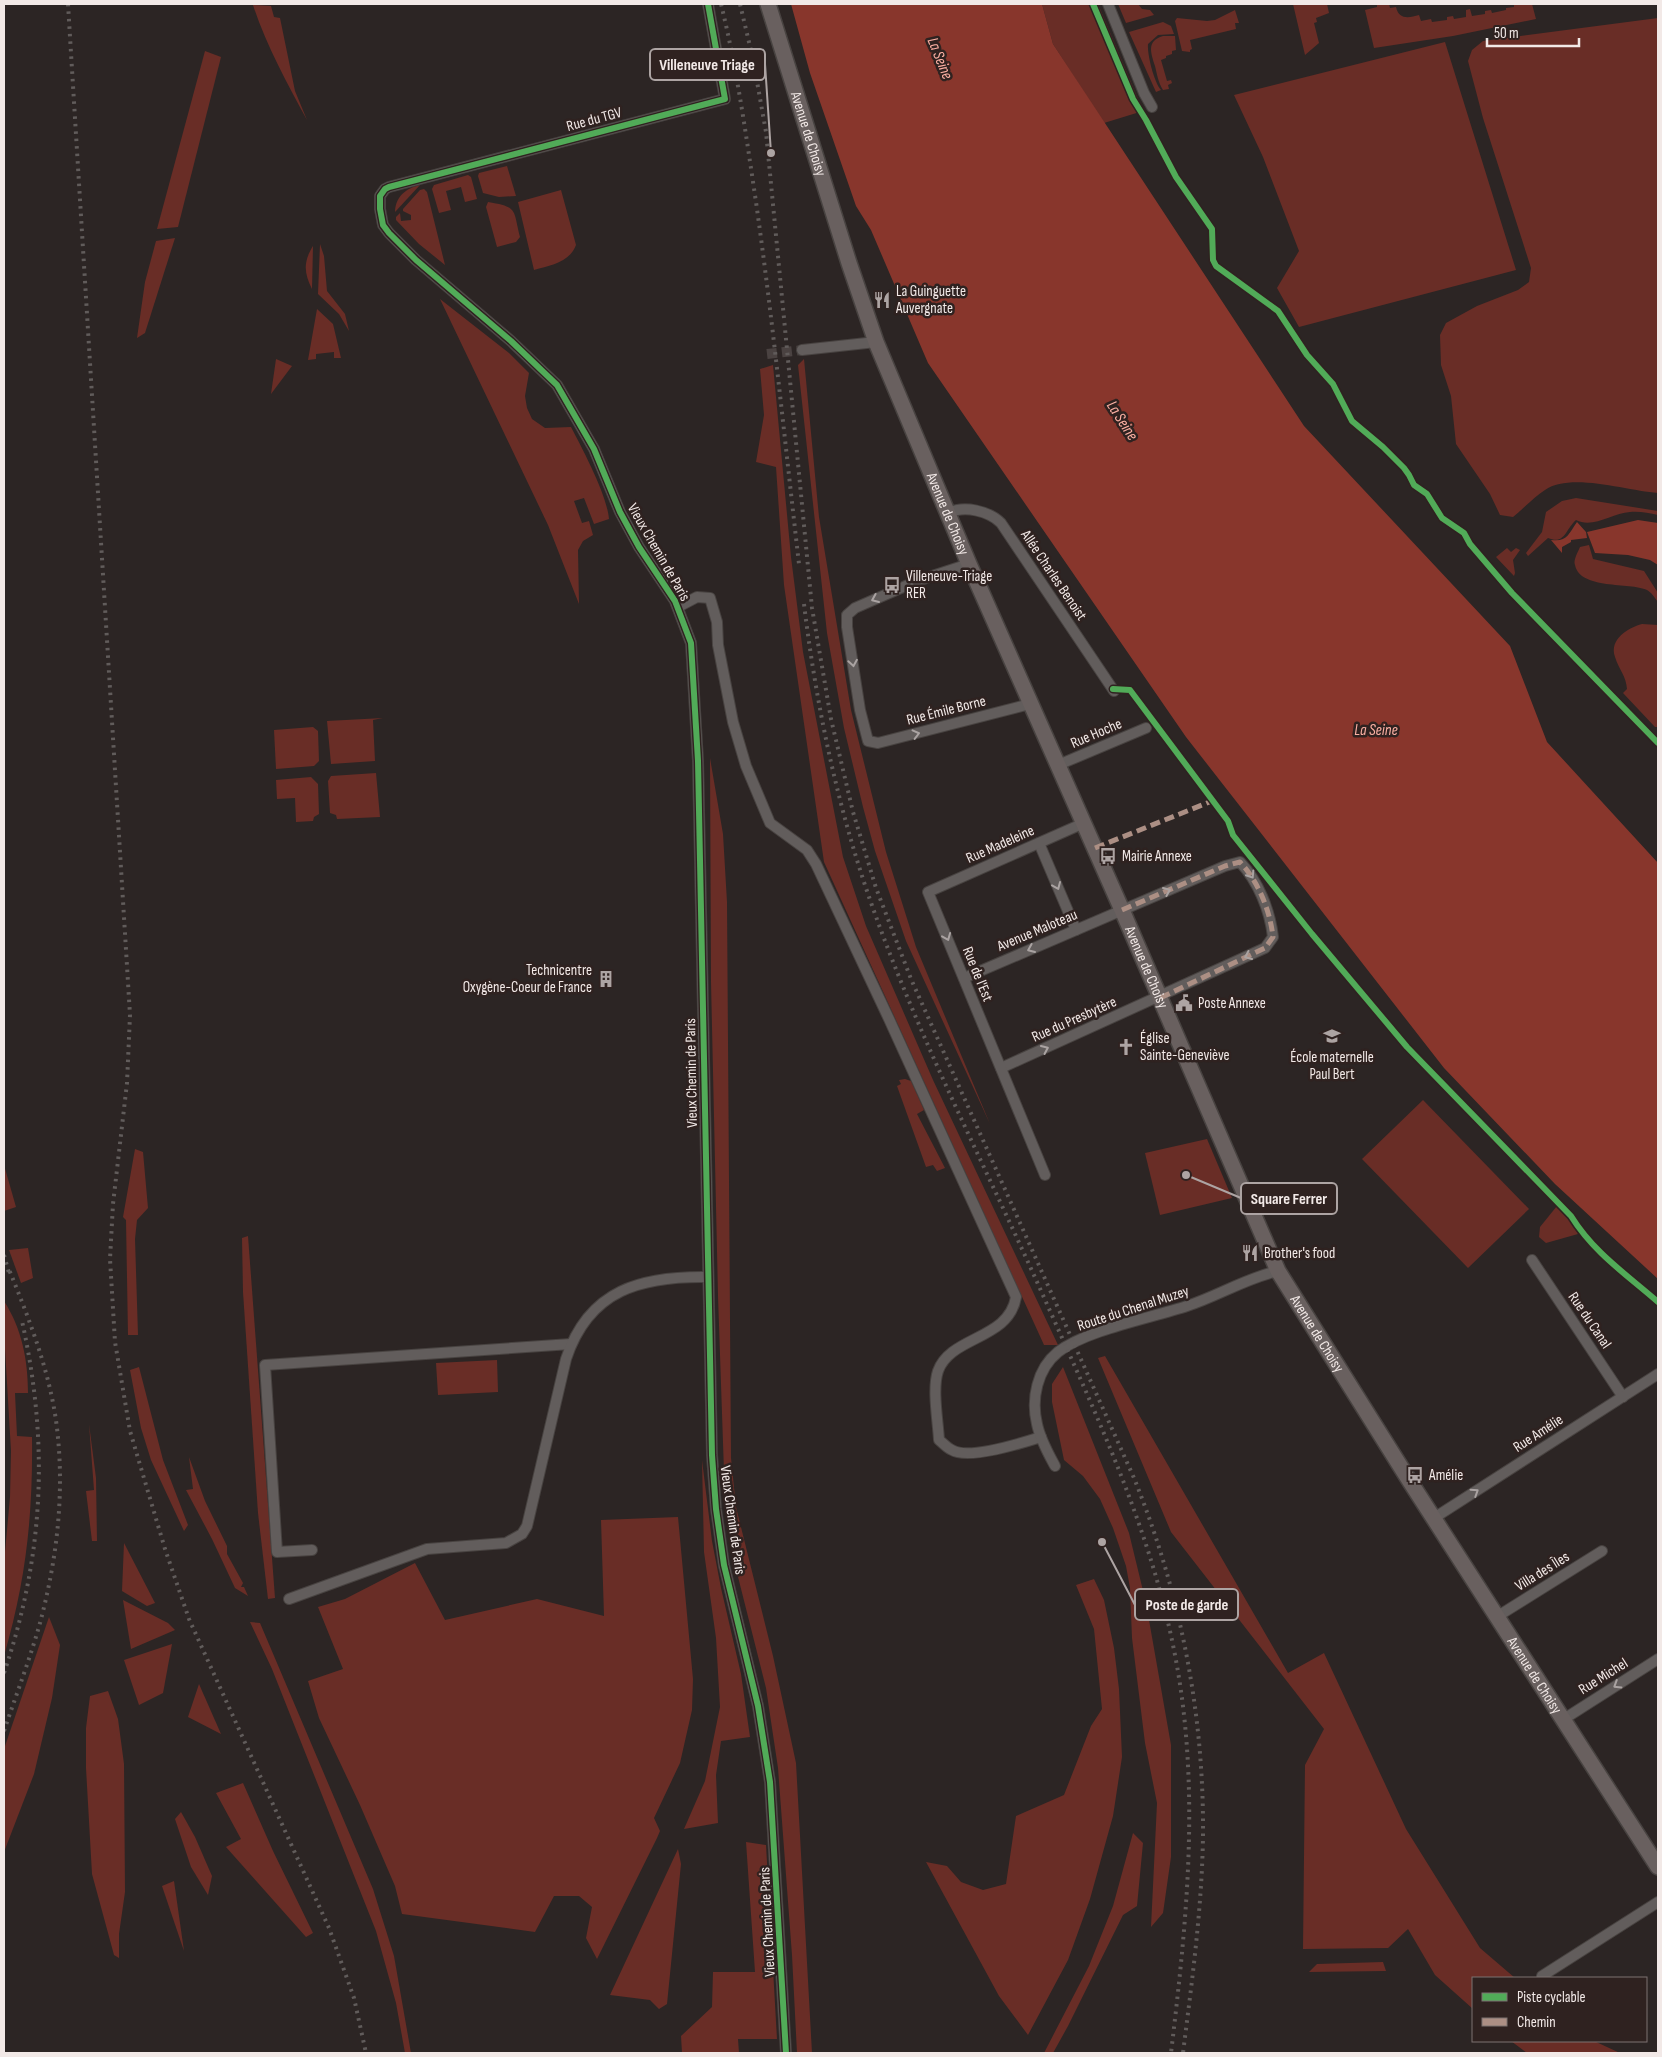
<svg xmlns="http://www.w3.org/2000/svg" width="1662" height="2057" font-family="'Sofia Sans Condensed',sans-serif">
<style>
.green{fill:#692d26}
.water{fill:#88362c}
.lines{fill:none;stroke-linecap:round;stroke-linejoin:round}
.street-tunnel{stroke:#4a4241;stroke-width:10;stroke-dasharray:10 5;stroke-linecap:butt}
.street-casing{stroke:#484341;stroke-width:12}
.secondary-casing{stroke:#484341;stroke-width:18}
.street{stroke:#625d5c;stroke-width:10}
.secondary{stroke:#69605f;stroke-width:15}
.rail{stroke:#615c5b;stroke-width:4;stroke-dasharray:2.5 5;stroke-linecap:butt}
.quiet{stroke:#ac8f84;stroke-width:5;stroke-dasharray:10 5;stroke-linecap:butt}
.cycleway-casing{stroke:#2f2220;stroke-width:9}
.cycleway{stroke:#51ab58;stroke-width:6}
.oneway{stroke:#aaa3a2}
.labels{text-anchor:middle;stroke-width:5;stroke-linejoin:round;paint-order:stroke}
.street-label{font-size:15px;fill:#f2e9e7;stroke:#2f2220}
.poi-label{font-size:15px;fill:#f2e9e7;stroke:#2f2220;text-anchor:start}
.water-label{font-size:16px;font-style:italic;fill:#fcb0a3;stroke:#2f2220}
.leader{fill:none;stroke:#ada4a3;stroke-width:2}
.callout-dot{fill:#ada4a3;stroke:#2f2220;stroke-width:2}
.callout{fill:#2f2220;stroke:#ada4a3;stroke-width:2}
.callout-label{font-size:16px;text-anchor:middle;font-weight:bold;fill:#f2e9e7}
</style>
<rect width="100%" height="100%" fill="#2c2524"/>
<g class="green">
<polygon points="1042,4 1098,4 1143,111 1104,123 1053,44"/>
<polygon points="1118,4 1138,4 1142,9 1150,10 1154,15 1126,23"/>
<polygon points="1293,4 1327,4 1329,13 1316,18 1317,22 1314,23 1319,43 1305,55"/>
<path d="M1377,4H1389L1390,8L1396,7C1399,20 1409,18 1419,15L1421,21L1431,19L1432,22L1447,20V17L1453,16L1454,19L1466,17V10L1470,9L1472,16L1485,14V11L1491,10L1492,13L1506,10V8L1514,7V4H1532L1536,19L1453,36L1374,48L1365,10L1377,7Z"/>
<path d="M253,5L271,6L274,17L280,18L295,91L307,120C287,83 266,45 253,5Z"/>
<polygon points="1235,10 1239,23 1235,23 1236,29 1190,40 1192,49 1190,50 1190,52 1182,51 1175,21 1177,18 1207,21 1215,20"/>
<path d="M1658,18V493C1627,491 1571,472 1545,490C1534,497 1523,509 1513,517L1500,515L1490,494L1456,444L1451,396L1441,365L1440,335L1446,323L1477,306L1518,290L1529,282L1531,268L1483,118L1468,61L1472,50L1483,41Z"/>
<path d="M1163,22L1171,26L1174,34L1158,35L1148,44C1147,54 1154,82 1161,90L1156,92L1129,32Z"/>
<path d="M1163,36H1175L1176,50L1172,51V54L1166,56V58L1161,60L1167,81L1171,80L1172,83L1168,85L1169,89L1163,90C1158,82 1157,74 1155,66C1151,53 1146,41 1163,36Z"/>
<polygon points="1445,42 1516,270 1299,327 1277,288 1299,251 1263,157 1234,95"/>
<polygon points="205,51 221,57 178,227 157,229"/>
<polygon points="507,166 516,196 499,197 483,193 478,176 479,173"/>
<polygon points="468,175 471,177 477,199 465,202 461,187 446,191 451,210 439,213 432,189 434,185"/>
<path d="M420,185L395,212C395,197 406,188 420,185Z"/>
<polygon points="424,189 427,192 445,265 419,244 396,220 396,217 400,213 401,221 411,220 411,215 403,211 403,209 420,190"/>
<path d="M561,190L576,245C569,263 551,265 534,270L518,202Z"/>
<path d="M488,202C518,207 513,209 520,237L516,242L497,247L486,207Z"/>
<polygon points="175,238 145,333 137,338 145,282 156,241"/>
<polygon points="320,244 324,256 327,291 345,314 349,331 339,314 318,294"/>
<path d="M313,246L312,289C304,273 303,262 313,246Z"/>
<path d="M440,299L509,353L529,373L525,396L527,408L532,419L545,428L571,427C583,450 607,495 609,519L594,524L584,498L574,501L582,523L589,521L593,535L583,541L578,550L579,604L548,525Z"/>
<polygon points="317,309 333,324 341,358 334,358 334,352 316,354 316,359 308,360"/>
<polygon points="276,359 292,366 271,394"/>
<polygon points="804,359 819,517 851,710 886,852 916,947 990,1124 906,941 875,851 863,807 844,728 827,633 798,365"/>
<polygon points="773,365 791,557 803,652 843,857 866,926 933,1080 1058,1345 1044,1345 824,862 784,585 776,467 756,462 764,415 760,369"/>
<path d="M1576,498L1658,511V515C1649,513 1639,511 1630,512C1612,513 1593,529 1576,520C1565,530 1565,545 1548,538L1528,556L1526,553L1542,532L1546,512L1562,501Z"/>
<path d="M1589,545L1593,559L1644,571L1658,593V602C1655,598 1651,592 1647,590C1630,582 1580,590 1575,565C1573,560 1578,552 1580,547Z"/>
<polygon points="1507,548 1511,552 1516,548 1520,550 1513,560 1515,573 1514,576 1496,557"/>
<path d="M1642,624L1658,625V727H1655L1623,693L1627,689C1626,675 1619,670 1615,657C1609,639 1628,628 1642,624Z"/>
<polygon points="383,718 373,720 375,761 331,764 327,721"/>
<polygon points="313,727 318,731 319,761 314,766 276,769 274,730"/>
<polygon points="710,758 723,834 727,902 731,1458 736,1507 773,1656 796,1763 812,2053 797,2053 792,1955 778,1768 766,1688 733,1557 724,1472 718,1296 711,982"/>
<polygon points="376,773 380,817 337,819 336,815 330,813 328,781 331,776"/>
<polygon points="311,777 318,784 319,814 314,817 313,821 296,822 295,798 277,799 276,780"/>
<polygon points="905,1079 911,1081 924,1110 917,1114 945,1168 937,1171 933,1165 926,1167 897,1086 901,1084 899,1080"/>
<polygon points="1423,1100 1529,1209 1468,1268 1362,1159"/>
<polygon points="1207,1139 1232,1198 1160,1215 1145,1153"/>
<polygon points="135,1149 143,1152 148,1208 137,1220 135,1239 138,1335 128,1335 126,1220 123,1217"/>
<polygon points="4,1165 16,1207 4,1211"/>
<polygon points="1557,1206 1558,1206 1570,1219 1578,1234 1546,1243 1539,1237 1540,1227"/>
<polygon points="248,1236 275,1598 268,1599 258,1513 243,1292 242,1238"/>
<polygon points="28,1248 33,1278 21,1283 9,1250"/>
<path d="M4,1301C22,1329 28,1360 28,1393H15L17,1436L32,1437C33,1516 26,1580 4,1656V1563L10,1497L11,1451L4,1332Z"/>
<polygon points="1105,1356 1288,1673 1324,1653 1406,1829 1480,1948 1515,1978 1473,1978 1473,2009 1435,1975 1408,1929 1388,1948 1303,1949 1305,1765 1324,1729 1171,1532 1098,1358"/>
<polygon points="497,1360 498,1392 438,1395 436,1363"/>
<polygon points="139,1367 163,1460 188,1525 184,1531 151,1460 141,1428 130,1370"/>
<polygon points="1063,1367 1129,1533 1146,1603 1171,1745 1171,1857 1163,1913 1151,1927 1157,1803 1145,1743 1132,1638 1130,1588 1126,1566 1113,1528 1100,1499 1083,1476 1064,1460 1052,1402 1052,1384"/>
<polygon points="89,1424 96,1478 97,1541 92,1541 86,1491 94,1490"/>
<polygon points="189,1457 205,1501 227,1546 227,1554 243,1583 241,1587 244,1587 248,1596 235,1588 212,1539 186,1490 193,1489"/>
<polygon points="702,1460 712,1541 721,1588 741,1674 750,1737 721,1741 716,1775 718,1823 684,1829 705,1781 720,1707 716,1638 704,1552"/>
<polygon points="678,1517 693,1679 692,1710 680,1763 654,1818 660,1831 657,1838 597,1959 586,1938 592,1907 579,1896 554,1896 535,1932 402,1914 395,1886 360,1805 319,1718 308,1681 343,1669 318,1607 345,1599 415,1563 445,1620 537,1599 604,1616 601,1520"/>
<polygon points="124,1543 155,1603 147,1606 122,1591"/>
<polygon points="1094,1579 1104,1600 1114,1648 1119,1689 1122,1757 1113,1816 1090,1899 1068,1960 1028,2035 999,1996 926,1862 947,1866 961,1882 983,1890 1006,1884 1016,1816 1064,1795 1091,1726 1102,1709 1094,1629 1076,1585"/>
<polygon points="123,1600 168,1623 175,1630 131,1649"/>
<polygon points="49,1617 60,1645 52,1698 34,1774 4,1852 4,1749"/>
<polygon points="250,1622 260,1623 373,1889 394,1956 411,2053 405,2053 396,2003 376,1931 272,1669"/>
<polygon points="172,1644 163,1693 139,1705 124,1660"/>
<polygon points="199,1684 221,1734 188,1717"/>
<polygon points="108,1691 118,1719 124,1764 125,1892 119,1934 119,1958 114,1955 92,1874 86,1768 86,1728 90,1696"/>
<polygon points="243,1783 273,1851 313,1933 306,1937 226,1847 241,1839 216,1793"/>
<polygon points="181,1812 195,1837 212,1876 208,1895 191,1867 175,1819"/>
<polygon points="1133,1833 1143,1843 1137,1906 1123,1915 1068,2026 1053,2053 1044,2053 1089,1966 1113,1906"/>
<polygon points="746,1842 766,1845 777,2039 738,2039 739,2053 682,2053 681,2036 712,2007 713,1972 755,1972"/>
<polygon points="678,1849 681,1864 667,2004 659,2009 650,2000 610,1995"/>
<polygon points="174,1881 184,1951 162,1886"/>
<polygon points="1383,1962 1386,1971 1309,1972 1317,1964"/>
<polygon points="1511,2041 1594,2041 1620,2053 1527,2053"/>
</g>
<g class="water">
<polygon points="791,4 1042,4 1053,44 1304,426 1510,646 1547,742 1658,863 1658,1279 1555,1184 1444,1068 1186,737 928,363 871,230 856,206 810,73"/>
<polygon points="1638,520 1658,523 1658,565 1650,560 1628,555 1595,553 1587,532"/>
<path d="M1577,522L1586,532L1587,538L1571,540V542L1562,547V553L1551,540C1567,542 1568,535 1577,522Z"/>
</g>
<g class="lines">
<polyline class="street-tunnel" points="767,354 802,350"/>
<g class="street-casing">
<g id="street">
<polyline points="708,4 725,99 389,187 385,189 380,196 380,209 383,225 389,233 416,260 511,341 557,385 594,449 620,512 639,547 675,601 691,643 698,761 712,1455 716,1509 724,1565 758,1706 770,1782 786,2053"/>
<polyline points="1108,4 1144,93 1152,107"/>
<polyline points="802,350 876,342"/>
<path d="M949,513C964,505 989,511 1001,523L1114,691"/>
<polyline points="969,564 917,581 855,608 847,615 847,627 860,710 868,741 878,743 1030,704"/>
<path d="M678,607L697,597L710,598L717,622L718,645L733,722L746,766L770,823L807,850L816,864L889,1019L1016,1297C1009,1340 950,1336 938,1371C932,1389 938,1421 939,1440C943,1443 947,1448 952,1450C968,1460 1022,1443 1041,1437"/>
<polyline points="1058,765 1146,728"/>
<polyline points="1039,843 1076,930"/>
<path d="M964,978L1225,866L1240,862C1258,881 1270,910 1273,937L1265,948L1001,1068"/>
<polyline points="1045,1175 928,892 1084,823"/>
<polyline points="1532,1260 1623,1397"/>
<path d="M1055,1466C1048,1453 1040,1439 1037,1424C1031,1399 1037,1369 1058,1352C1086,1330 1151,1318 1187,1306C1218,1296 1246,1278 1278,1271"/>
<polyline points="1434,1518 1658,1374"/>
<polyline points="312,1550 277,1552 265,1365 571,1344"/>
<path d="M289,1599L427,1549L506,1543L522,1534L527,1526L566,1359C589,1289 642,1276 708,1277"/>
<polyline points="1498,1616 1602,1551"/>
<polyline points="1564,1719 1658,1659"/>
<polyline points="1542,1976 1658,1902"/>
</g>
</g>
<g class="secondary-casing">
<g id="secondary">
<path id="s1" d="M768,4L849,263L876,342L969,564L1122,910L1278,1271L1409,1480L1658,1867"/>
</g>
</g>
<use href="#street" class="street"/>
<use href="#secondary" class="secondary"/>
<g class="rail">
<polyline points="68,4 130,1015 127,1083 113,1204 110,1259 115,1342 130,1431 165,1549 189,1619 329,1928 354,1998 366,2053"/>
<path d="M721,4C737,69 746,135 756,202C773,322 785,443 799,564"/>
<path d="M740,4L753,59L766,132L812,608L831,719L853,812L876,888L911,979L1134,1478C1180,1592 1204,1712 1203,1835C1202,1908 1192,1981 1183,2053"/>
<path d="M804,604C816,703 836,800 868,894C915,1031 983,1161 1042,1293C1094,1410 1149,1524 1174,1650C1201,1785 1187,1919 1171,2053"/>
<polyline points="4,1255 9,1273"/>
<path d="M4,1673C44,1555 49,1443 22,1321"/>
<path d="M4,1731C16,1695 30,1659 40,1623C56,1563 64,1500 58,1438C53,1379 30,1321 8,1267"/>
</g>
<g class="quiet">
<polyline points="1095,848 1212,801"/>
<path d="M1122,910L1225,866L1240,862C1258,881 1270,910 1273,937L1265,948L1160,998"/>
</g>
<g class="cycleway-casing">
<g id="cycleway">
<polyline points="708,4 725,99 389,187 385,189 380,196 380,209 383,225 389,233 416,260 511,341 557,385 594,449 620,512 639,547 675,601 691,643 698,761 712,1455 716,1509 724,1565 758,1706 770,1782 786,2053"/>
<polyline points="1093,4 1133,99 1146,120 1176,177 1212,229 1213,260 1216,266 1278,311 1307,355 1333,384 1352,421 1383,447 1404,468 1409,475 1414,485 1427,494 1442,518 1464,533 1470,544 1512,593 1658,743"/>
<path d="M1113,689L1130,690L1228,821L1233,835L1312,934L1407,1047L1571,1216C1594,1253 1626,1274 1658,1302"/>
</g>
</g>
<use href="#cycleway" class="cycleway"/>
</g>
<defs><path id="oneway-chevron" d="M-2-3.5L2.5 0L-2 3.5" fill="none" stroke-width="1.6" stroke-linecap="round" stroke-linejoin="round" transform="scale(1.25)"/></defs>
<g class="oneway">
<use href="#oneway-chevron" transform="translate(875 599) rotate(157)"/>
<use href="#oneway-chevron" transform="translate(853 663) rotate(81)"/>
<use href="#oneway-chevron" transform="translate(916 734) rotate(-14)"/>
<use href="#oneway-chevron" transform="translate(1251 875) rotate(57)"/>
<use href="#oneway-chevron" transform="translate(1057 886) rotate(67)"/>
<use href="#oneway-chevron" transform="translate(1167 891) rotate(-23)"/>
<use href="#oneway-chevron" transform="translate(947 937) rotate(68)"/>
<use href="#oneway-chevron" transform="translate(1031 949) rotate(157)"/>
<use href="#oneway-chevron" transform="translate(1248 956) rotate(156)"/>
<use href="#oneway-chevron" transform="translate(1045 1049) rotate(-24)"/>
<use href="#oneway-chevron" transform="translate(1475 1492) rotate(-33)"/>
<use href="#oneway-chevron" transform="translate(1617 1685) rotate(148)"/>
</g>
<defs>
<g id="restaurant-bare" transform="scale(1.35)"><path d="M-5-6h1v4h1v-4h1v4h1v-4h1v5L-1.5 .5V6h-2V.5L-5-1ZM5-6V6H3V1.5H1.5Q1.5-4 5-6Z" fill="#ada4a3" stroke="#2f2220" stroke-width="2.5" paint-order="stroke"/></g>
<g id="bus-bare" transform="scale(1.35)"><path d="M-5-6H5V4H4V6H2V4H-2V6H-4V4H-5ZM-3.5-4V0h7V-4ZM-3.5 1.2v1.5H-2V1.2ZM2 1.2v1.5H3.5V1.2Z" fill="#ada4a3" stroke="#2f2220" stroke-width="2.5" paint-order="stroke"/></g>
<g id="building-bare" transform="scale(1.35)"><path d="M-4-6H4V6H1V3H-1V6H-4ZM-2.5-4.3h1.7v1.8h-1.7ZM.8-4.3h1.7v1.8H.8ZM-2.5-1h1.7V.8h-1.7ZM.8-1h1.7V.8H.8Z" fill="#ada4a3" stroke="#2f2220" stroke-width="2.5" paint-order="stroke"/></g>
<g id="civic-bare" transform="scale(1.35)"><path d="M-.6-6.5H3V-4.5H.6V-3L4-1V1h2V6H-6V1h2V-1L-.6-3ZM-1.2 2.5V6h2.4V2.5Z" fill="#ada4a3" stroke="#2f2220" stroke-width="2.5" paint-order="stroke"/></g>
<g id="school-bare" transform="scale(1.35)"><path d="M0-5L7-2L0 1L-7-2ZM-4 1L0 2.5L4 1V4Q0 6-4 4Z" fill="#ada4a3" stroke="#2f2220" stroke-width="2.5" paint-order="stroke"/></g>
<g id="church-bare" transform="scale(1.35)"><path d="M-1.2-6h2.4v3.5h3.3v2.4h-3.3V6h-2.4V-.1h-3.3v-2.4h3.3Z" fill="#ada4a3" stroke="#2f2220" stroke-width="2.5" paint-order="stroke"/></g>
</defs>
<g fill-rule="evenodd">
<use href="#restaurant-bare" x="882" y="300"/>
<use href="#bus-bare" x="892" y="585"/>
<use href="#bus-bare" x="1108" y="856"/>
<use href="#building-bare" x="606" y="979"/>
<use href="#civic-bare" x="1184" y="1003"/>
<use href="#school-bare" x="1332" y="1036"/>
<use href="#church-bare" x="1126" y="1047"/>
<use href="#restaurant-bare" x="1250" y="1253"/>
<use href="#bus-bare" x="1415" y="1475"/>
</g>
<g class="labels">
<g class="street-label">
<text transform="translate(594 119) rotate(-15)" y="5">Rue du TGV</text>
<text dy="5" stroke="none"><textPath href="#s1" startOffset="136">Avenue de Choisy</textPath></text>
<text dy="5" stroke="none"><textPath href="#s1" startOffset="541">Avenue de Choisy</textPath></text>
<text transform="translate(659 552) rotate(60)" y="5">Vieux Chemin de Paris</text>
<text transform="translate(1054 575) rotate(56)" y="5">Allée Charles Benoist</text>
<text transform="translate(946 710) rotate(-14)" y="5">Rue Émile Borne</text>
<text transform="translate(1096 733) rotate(-23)" y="5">Rue Hoche</text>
<text transform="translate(1000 844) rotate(-24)" y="5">Rue Madeleine</text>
<text transform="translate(1037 930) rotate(-23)" y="5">Avenue Maloteau</text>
<text dy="5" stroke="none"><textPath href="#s1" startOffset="1036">Avenue de Choisy</textPath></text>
<text transform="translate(978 974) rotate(68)" y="5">Rue de l'Est</text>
<text transform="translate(1074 1019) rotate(-24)" y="5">Rue du Presbytère</text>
<text transform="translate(691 1073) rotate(-91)" y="5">Vieux Chemin de Paris</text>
<text transform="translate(1133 1308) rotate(-18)" y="5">Route du Chenal Muzey</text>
<text transform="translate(1590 1320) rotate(56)" y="5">Rue du Canal</text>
<text dy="5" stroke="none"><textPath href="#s1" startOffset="1441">Avenue de Choisy</textPath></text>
<text transform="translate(1538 1433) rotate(-33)" y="5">Rue Amélie</text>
<text transform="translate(733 1520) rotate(82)" y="5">Vieux Chemin de Paris</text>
<text transform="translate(1542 1571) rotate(-32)" y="5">Villa des Îles</text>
<text dy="5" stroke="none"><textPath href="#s1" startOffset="1846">Avenue de Choisy</textPath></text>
<text transform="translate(1603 1676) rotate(-32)" y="5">Rue Michel</text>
<text transform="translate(767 1922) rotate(-93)" y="5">Vieux Chemin de Paris</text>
</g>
<g class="poi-label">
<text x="896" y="296">La Guinguette<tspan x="896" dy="17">Auvergnate</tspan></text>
<text x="906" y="581">Villeneuve-Triage<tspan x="906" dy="17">RER</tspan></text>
<text x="1122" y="861">Mairie Annexe</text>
<text x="592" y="975" text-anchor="end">Technicentre<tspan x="592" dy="17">Oxygène-Coeur de France</tspan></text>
<text x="1198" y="1008">Poste Annexe</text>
<text x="1140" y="1043">Église<tspan x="1140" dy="17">Sainte-Geneviève</tspan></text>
<text x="1332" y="1062" text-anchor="middle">École maternelle<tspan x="1332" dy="17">Paul Bert</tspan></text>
<text x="1264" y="1258">Brother's food</text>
<text x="1429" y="1480">Amélie</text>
</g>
<g class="water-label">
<text transform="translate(941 58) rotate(68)" y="6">La Seine</text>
<text transform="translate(1123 420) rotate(57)" y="6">La Seine</text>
<text x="1376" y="735">La Seine</text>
</g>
</g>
<path class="leader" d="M771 153L765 64M1186 1175L1241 1198M1102 1542L1135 1605"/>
<g class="callout-dot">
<circle cx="771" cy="153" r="5"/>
<circle cx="1186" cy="1175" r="5"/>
<circle cx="1102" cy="1542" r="5"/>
</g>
<g class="callout">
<rect x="650" y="49" width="115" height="31" rx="5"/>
<rect x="1241" y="1183" width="96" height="31" rx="5"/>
<rect x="1135" y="1589" width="103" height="31" rx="5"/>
</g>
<g class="callout-label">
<text x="707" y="70">Villeneuve Triage</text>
<text x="1289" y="1204">Square Ferrer</text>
<text x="1187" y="1610">Poste de garde</text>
</g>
<rect width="1662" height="2057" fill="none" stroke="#f2e9e7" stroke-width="10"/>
<rect x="1472" y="1977" width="175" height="65" fill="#2f2220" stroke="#7d7270"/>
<rect x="1482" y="1993" width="25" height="8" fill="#51ab58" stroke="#7d7270"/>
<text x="1517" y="2002" font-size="15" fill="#f2e9e7">Piste cyclable</text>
<rect x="1482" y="2018" width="25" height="8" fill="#ac8f84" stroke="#7d7270"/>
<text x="1517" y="2027" font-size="15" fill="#f2e9e7">Chemin</text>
<path d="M1487 38v8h92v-8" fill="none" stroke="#f2e9e7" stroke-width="2.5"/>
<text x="1494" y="38" font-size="15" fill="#f2e9e7" stroke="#2f2220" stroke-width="4" paint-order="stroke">50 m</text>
</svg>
